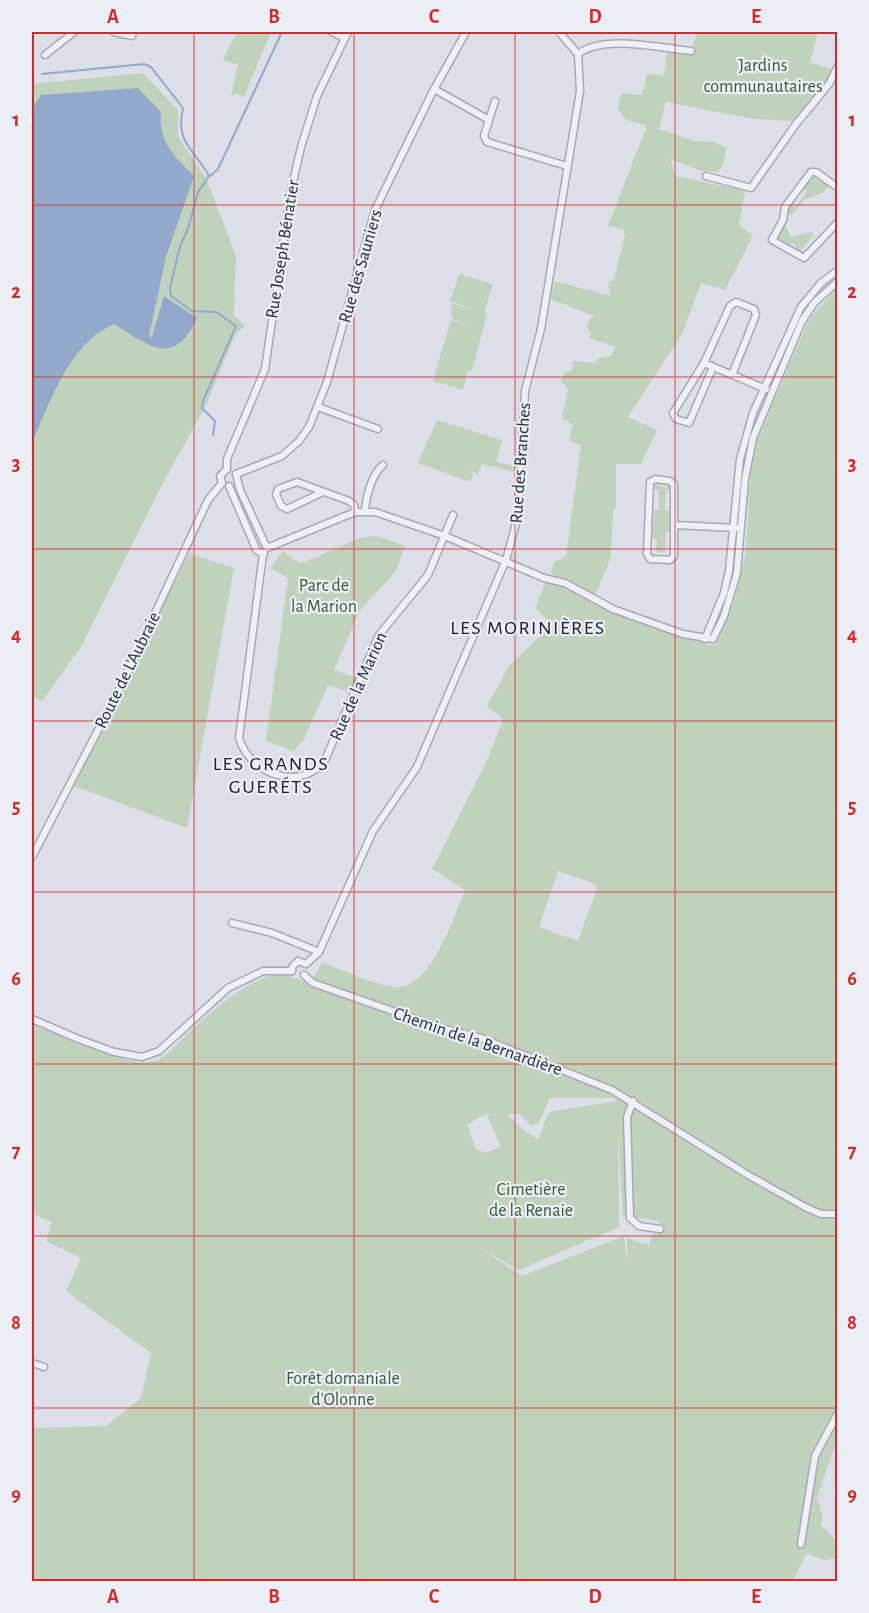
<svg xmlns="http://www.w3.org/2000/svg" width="869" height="1613" font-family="'Alegreya Sans',sans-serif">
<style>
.green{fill:#c0d2bc;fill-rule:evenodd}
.water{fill:#93a9cb}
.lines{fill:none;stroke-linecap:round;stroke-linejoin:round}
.stream{stroke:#93a9cb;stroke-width:2}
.minor-casing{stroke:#a5a9b5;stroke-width:9}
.minor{stroke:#eff0f5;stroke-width:6}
.grid{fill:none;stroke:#d62828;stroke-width:1.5;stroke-opacity:0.55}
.labels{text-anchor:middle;stroke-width:4.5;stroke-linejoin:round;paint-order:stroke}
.park-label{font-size:18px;fill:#355c31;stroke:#ebeef5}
.street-label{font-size:18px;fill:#242c3f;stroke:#ebeef5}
.neighbourhood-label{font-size:20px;letter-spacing:1.5px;fill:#171d2f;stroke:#ebeef5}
.neatline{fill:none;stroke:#d62828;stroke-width:2}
.grid-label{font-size:20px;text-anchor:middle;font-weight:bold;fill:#d62828}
</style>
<rect width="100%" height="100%" fill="#dcdfe7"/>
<g class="green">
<polygon points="237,32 271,32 244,97 236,93 231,97 238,64 223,60"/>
<polygon points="697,32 818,32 810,62 832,70 827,81 794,121 755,119 666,102 659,129 694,141 714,142 726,148 723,166 718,172 702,171 670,159 676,176 745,191 739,224 753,236 725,290 701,283 682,334 628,417 657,430 641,464 616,464 616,507 613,512 611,556 596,594 592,595 568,581 556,579 551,572 555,562 566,556 581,445 569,441 573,425 562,418 568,389 561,380 564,373 572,370 573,361 596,363 598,358 611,356 615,347 589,338 591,333 587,328 589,320 594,316 550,299 555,281 610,296 608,283 614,279 625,235 623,229 608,226 647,126 626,120 618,109 621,93 642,95 647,74 664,76 667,51 691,53"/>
<polygon points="143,73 178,110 178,137 206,178 236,256 234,315 245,326 235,335 207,403 160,489 81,647 42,701 32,697 32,84"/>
<polygon points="812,176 828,186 823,193 804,200 792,215 787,214 790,205 795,207 807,192 803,188"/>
<polygon points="785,224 791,237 811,232 814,234 799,253 795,245 792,243 789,247 776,239"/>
<polygon points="459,274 493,284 484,312 487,314 472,371 468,371 463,390 433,381 451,320 467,324 452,319 451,303 473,309 450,301"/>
<path d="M837,288L838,1437L817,1498L822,1514L821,1526C834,1538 838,1537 835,1558L824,1560L806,1553L793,1582L32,1581V1428L106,1426L141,1398L151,1353L66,1291L81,1258L46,1241L52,1222L32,1213V1022L39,1028C65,1037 124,1065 148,1062C164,1061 173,1048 184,1037C206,1016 248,977 279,974C288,974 301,981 310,984L322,962C344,970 369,983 392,987C429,994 454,917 465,890L432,869L489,756L503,719L487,706L509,666L553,624L535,608L546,581C570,584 584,600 605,609C639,624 675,636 711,645L716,644L734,601L741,575L746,550L750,475L757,441L809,319ZM558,871L598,885L578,941L539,927ZM550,1098H615L616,1101L549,1112L538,1139L523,1130L507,1114H518L532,1126L539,1122ZM486,1113L493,1114L487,1115L501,1146L485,1153L476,1149L467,1125ZM618,1129L623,1216L659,1221L658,1234H652L649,1245L627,1238V1263L624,1236L522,1276L482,1249L519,1270L619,1227Z"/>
<polygon points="437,420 502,440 496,462 517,467 517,472 482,464 478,474 469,471 473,474 470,482 418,463"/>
<polygon points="667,483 670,484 670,490 666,490 665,510 669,511 672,533 666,532 665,553 656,551 657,540 653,538 654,510 659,510 659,490 654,489 654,484 666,488"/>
<polygon points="377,536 405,546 396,571 360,610 334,670 356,678 350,692 328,685 303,741 293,751 266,741 288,578 270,568 283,551 300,564 360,538"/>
<polygon points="189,553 234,568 187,828 74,786"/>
</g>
<path class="water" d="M138,88L161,112C158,142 174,156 194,176L166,257L149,336L152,337L164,296L197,318C174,369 148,345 114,324C69,343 51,401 32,442L33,107L41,95Z"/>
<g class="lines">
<g class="stream">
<path d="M42,74L144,64L151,67L183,108C175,144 194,148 209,176L198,192L188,229L180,246L170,288L171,296L192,311L216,312L236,326L203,401L202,408L215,421L213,435"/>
<polyline points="210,176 218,169 282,32"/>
</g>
<g class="minor-casing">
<g id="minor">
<polyline points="114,32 132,36 133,32"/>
<polyline points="332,32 344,38"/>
<path d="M578,54C603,34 660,48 691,51"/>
<polyline points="45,55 74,32"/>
<polyline points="434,89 489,120"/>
<polyline points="495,101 484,136 487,142 567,166"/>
<polyline points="706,176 751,188 796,124 829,84 838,66"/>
<polyline points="838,188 816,172 811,172 785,207 783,220 772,240 804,258 838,222"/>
<polyline points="704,363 766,389"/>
<polyline points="713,367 689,423 676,419 673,413 704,363 730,306 736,302 754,309 756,315 732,375"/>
<polyline points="318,407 378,429"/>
<polyline points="227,469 227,459 265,369 291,191 301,147 317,96 348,32"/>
<polyline points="236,474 282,456 299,441 309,427 327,382 375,210 432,93 466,32"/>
<polyline points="236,474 240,490 267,548"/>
<polygon points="655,479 670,481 674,484 674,556 670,560 650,559 647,554 650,482"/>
<polyline points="222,483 220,476 227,469"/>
<polyline points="229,486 257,551 264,553"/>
<polyline points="323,492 287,509 281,506 276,494 278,489 297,482 349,501 354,505 355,512"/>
<path d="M365,510C366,496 372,474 383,465"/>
<polyline points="675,525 736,528"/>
<polyline points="267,548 355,512 375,512 445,536 544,578 565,583 613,609 638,618 683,634 713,639 724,616 737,573 745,479 753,438 802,321 814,303 838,281"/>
<path d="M263,554L239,738C250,775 301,792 325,760L379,635L428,575L453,515"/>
<polyline points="705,639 724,593 729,571 740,459 753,413 801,307 821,283 838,270"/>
<polyline points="32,857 121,686 208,500 222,483"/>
<polyline points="232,923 272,933 319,952"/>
<polyline points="306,964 319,952 373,831 417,767 506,560 518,516 525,391 541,329 580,91 578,54 559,32"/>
<polyline points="292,971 292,967 298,961 306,964"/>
<polyline points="304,975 313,983 441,1028 481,1038 612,1090 748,1175 807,1208 821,1214 838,1214"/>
<polyline points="32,1019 76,1038 114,1052 142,1057 159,1051 228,988 263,971 292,971"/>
<polyline points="633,1101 627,1117 630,1218 639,1226 660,1229"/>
<polyline points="32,1363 44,1367"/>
<polyline points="801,1544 815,1456 838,1413"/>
</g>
</g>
<use href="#minor" class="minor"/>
</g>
<path class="grid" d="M194,32V1582M354,32V1582M515,32V1582M675,32V1582M32,205H838M32,377H838M32,549H838M32,721H838M32,892H838M32,1064H838M32,1236H838M32,1408H838"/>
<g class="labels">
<g class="park-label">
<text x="763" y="71">Jardins<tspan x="763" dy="21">communautaires</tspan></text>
<text x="324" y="591">Parc de<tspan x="324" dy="21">la Marion</tspan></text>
<text x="531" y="1195">Cimetière<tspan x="531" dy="21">de la Renaie</tspan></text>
<text x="343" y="1384">Forêt domaniale<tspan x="343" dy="21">d'Olonne</tspan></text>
</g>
<g class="street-label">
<text transform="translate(282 249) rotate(-81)" y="6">Rue Joseph Bénatier</text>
<text transform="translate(360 266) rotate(-74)" y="6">Rue des Sauniers</text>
<text transform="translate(520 463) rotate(-86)" y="6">Rue des Branches</text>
<text transform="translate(127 670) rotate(-64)" y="6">Route de L'Aubraie</text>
<text transform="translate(358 686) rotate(-66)" y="6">Rue de la Marion</text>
<text transform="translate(478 1041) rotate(19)" y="6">Chemin de la Bernardière</text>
</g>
<g class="neighbourhood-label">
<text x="528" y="634">LES MORINIÈRES</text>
<text x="271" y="770">LES GRANDS<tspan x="271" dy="23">GUERÉTS</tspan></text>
</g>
</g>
<rect width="869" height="1613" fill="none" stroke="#ebeef5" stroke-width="66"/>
<rect x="33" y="33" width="803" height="1547" class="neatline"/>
<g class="grid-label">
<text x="113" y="23">A</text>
<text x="274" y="23">B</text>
<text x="434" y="23">C</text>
<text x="595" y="23">D</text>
<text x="756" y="23">E</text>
<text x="16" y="126">1</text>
<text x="852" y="126">1</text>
<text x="16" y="298">2</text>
<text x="852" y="298">2</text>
<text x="16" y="470">3</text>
<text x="852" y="470">3</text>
<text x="16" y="641">4</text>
<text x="852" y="641">4</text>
<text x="16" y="813">5</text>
<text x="852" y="813">5</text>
<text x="16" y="985">6</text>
<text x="852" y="985">6</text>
<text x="16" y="1157">7</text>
<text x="852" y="1157">7</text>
<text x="16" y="1329">8</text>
<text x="852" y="1329">8</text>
<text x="16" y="1501">9</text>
<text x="852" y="1501">9</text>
<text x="113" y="1603">A</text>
<text x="274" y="1603">B</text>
<text x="434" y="1603">C</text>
<text x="595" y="1603">D</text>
<text x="756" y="1603">E</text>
</g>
</svg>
